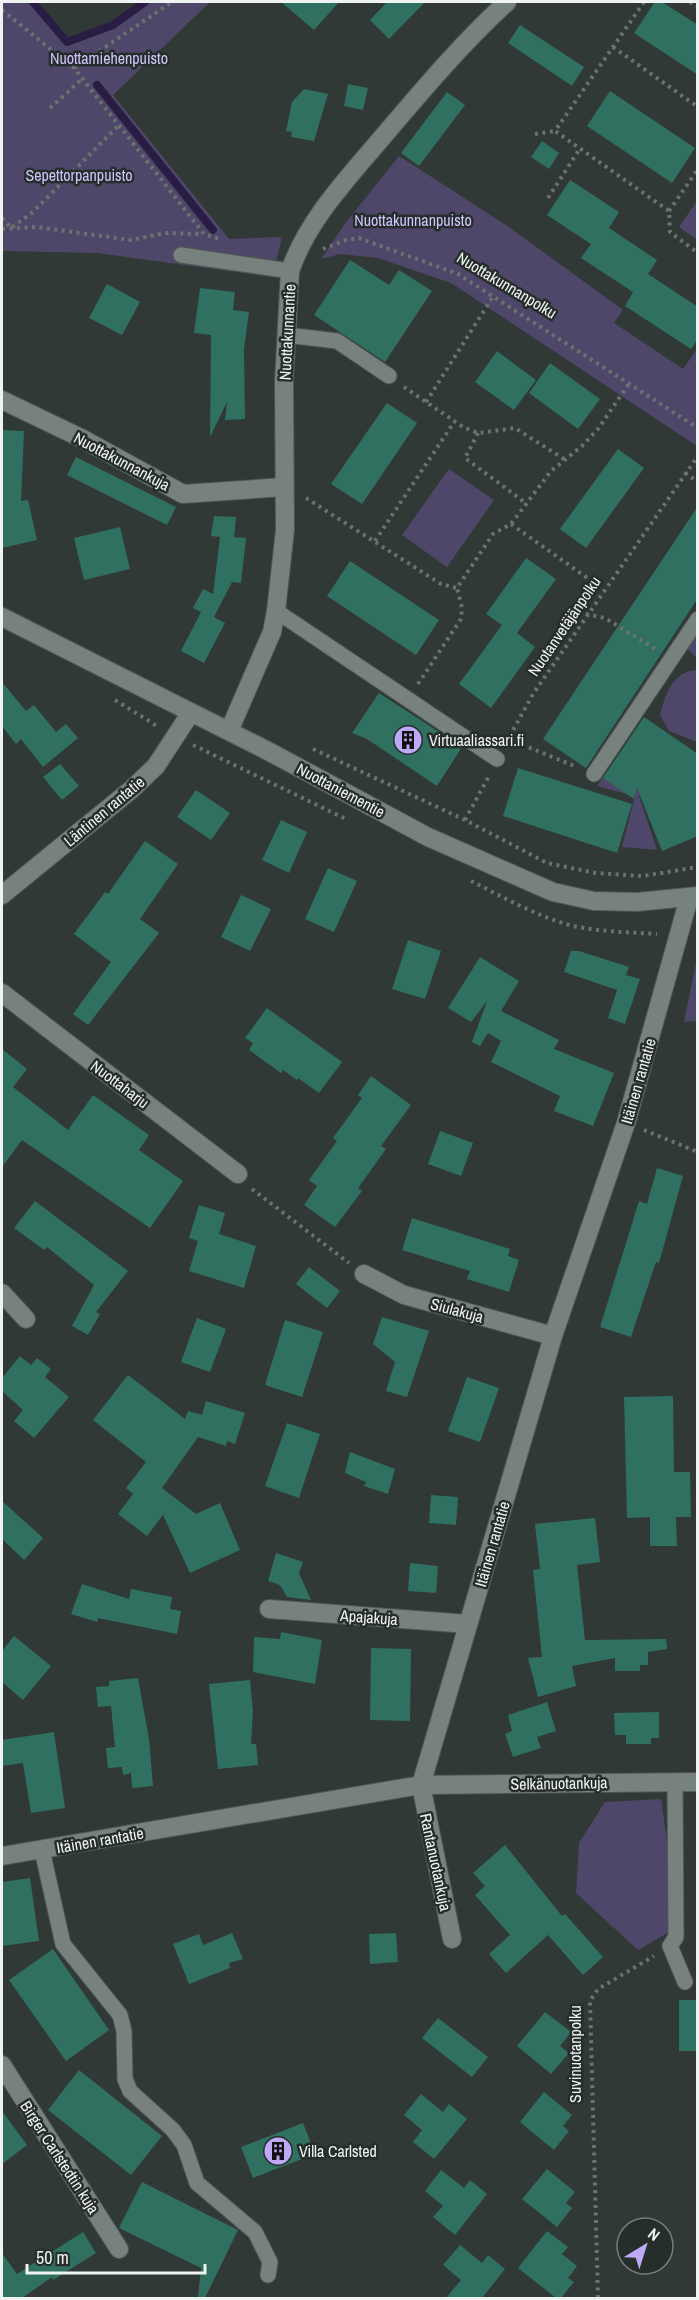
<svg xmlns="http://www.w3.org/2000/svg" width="699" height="2300" font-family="'Archivo Narrow',sans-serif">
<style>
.green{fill:#4f4769}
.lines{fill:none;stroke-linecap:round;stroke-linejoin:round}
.stream{stroke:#291d44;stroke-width:8}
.building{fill:#307060}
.lane-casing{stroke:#505754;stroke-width:17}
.street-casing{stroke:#505754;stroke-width:20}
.secondary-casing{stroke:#505754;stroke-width:20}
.path{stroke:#6b7370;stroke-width:4;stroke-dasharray:3 4.5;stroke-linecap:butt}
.lane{stroke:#77817e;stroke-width:15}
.street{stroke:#77817e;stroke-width:18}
.secondary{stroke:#77817e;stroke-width:18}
.labels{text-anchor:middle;stroke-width:5;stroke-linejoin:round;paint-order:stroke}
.park-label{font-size:16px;fill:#d1c3fd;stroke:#262e2c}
.street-label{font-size:16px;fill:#eff4f2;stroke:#262e2c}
.poi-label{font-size:16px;fill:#eff4f2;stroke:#262e2c;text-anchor:start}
</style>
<rect width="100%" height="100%" fill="#303936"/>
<g class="green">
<polygon points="2,2 39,2 67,42 113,25 145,2 210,2 113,95 229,239 282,237 272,277 97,253 2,251"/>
<polygon points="399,156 509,227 623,310 614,323 683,369 697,349 697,446 451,283 378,258 340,254 321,259 347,221"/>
<polygon points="697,201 698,240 697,240 679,227"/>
<polygon points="449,469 494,500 447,567 402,535"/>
<polygon points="697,630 697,658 686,648"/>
<path d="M697,670H698L697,742L669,731L660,715C665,694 673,671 697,670Z"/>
<polygon points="607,771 629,786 697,773 639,796 657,850 622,847 635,796 597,786"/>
<polygon points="697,958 697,1021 684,1022"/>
<polygon points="661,1799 670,1862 669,1932 638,1950 576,1893 579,1843 605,1802"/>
</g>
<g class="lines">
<g class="stream">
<polyline points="33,2 67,42 113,25 145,2"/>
<polyline points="97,85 213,230"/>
</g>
</g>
<g class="building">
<polygon points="281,2 339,2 314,30"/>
<polygon points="387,2 425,2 389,39 370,20"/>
<polygon points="655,2 662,2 698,25 698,75 634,33"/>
<polygon points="520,25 584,67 572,86 508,43"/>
<polygon points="348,84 368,88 363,110 344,106"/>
<polygon points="304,89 328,94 314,141 291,137 292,132 286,131 292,102"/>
<polygon points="610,91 695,148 672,183 587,126"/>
<polygon points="447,92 465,105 419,166 401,153"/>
<polygon points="542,141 559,153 549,169 531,157"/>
<polygon points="570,180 619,212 609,228 657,260 648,274 698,307 698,339 691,349 625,306 633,292 581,258 591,244 547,215"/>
<polygon points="350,260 389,285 399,270 432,291 385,362 314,315"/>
<polygon points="107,284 140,302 122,335 89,318"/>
<polygon points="200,288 235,292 233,310 249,312 244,349 245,419 225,420 227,402 210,437 211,335 194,333"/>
<polygon points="497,351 536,380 514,410 475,382"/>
<polygon points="550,363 600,399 578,429 529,393"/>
<polygon points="387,403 417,423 362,504 331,484"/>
<polygon points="2,430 24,431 21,501 28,500 37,540 2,548"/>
<polygon points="618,449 644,468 586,548 560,529"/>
<polygon points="76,457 176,507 167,525 67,475"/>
<polygon points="698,506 698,598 586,768 543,739"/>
<polygon points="214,516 236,517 234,537 246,538 241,583 232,582 214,617 225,623 204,663 181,651 201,612 193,608 203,589 213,594 220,537 211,536"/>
<polygon points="120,527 130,569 84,580 74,538"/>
<polygon points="526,558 556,579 517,633 535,647 491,708 459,684 502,625 486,614"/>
<polygon points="350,561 439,620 416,655 327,596"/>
<polygon points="2,682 26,711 34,705 56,732 66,724 78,738 43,767 21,739 16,744 2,726"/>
<polygon points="379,693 462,747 437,786 367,739 352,733"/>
<polygon points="644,717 698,754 698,836 662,851 637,788 634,799 603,778"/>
<polygon points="60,764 79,786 62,800 43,777"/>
<polygon points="518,768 632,804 617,853 503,816"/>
<polygon points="196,790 230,813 211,840 177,817"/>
<polygon points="281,820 307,832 289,873 262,860"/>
<polygon points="145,841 178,864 140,919 159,933 88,1025 73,1014 111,962 74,934 105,892 108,894"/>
<polygon points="328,868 357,881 334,932 305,919"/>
<polygon points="241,895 271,909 250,951 221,937"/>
<polygon points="408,940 441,951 425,999 392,989"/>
<polygon points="571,951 579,951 629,967 626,975 640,979 625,1024 608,1018 617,990 564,972"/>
<polygon points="480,957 519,981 501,1011 559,1040 554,1049 614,1073 593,1126 554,1111 560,1096 491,1062 501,1041 488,1033 480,1046 472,1042 487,1001 471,1022 448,1008"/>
<polygon points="267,1008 342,1062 319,1093 298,1078 297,1080 283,1070 281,1073 249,1050 253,1043 245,1038"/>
<polygon points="2,1049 27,1069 13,1087 68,1130 93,1095 149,1135 139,1150 183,1181 150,1228 22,1140 2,1167"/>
<polygon points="371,1076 411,1105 381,1146 386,1149 358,1188 362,1191 335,1227 304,1205 317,1186 309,1180 337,1141 333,1138 362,1098 358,1095"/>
<polygon points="440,1131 473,1143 461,1176 428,1164"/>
<polygon points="657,1168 683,1176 659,1263 656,1262 631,1337 600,1327 639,1201 647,1204"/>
<polygon points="35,1201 128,1271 96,1312 100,1314 88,1335 72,1326 94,1285 47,1247 44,1250 14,1228"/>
<polygon points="199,1205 225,1213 219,1234 256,1246 244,1288 189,1271 198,1241 189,1238"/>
<polygon points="412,1218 510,1249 508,1256 519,1260 509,1292 467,1279 470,1271 402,1250"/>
<polygon points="309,1267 340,1291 327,1308 296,1284"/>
<polygon points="382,1317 429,1331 407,1397 386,1391 395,1362 373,1344"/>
<polygon points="197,1318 226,1329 210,1372 181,1362"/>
<polygon points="285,1320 323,1332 302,1397 265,1385"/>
<polygon points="20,1356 31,1365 37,1358 51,1369 45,1377 69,1397 34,1438 14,1421 23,1410 2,1391 2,1378"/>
<polygon points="128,1375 185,1419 188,1411 202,1415 206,1401 245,1413 235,1444 227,1441 226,1446 198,1437 162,1488 196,1514 220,1503 240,1550 190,1573 163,1515 147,1536 118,1514 133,1494 126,1488 146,1462 93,1420"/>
<polygon points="467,1377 499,1388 480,1442 448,1431"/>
<polygon points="673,1396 674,1472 690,1472 691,1517 676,1517 677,1546 650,1546 650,1517 627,1518 624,1397"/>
<polygon points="287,1423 320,1434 299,1498 265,1486"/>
<polygon points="350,1452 395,1469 388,1494 364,1486 366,1482 345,1473"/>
<polygon points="431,1495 458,1497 456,1525 429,1523"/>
<polygon points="2,1501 43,1538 24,1560 2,1539"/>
<polygon points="595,1518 600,1562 577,1565 585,1640 666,1639 667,1649 648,1652 648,1665 640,1665 640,1671 615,1671 615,1658 572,1666 576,1686 538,1697 528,1658 542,1657 533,1570 540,1569 535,1524"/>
<polygon points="276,1553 303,1562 299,1573 311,1600 287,1597 280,1585 268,1581"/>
<polygon points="410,1563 438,1566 436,1593 408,1591"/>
<polygon points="82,1584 129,1599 131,1589 172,1597 170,1609 181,1611 177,1634 98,1618 97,1622 71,1614"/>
<polygon points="281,1632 322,1640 315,1684 253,1672 254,1637 280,1639"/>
<polygon points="14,1636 51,1666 23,1700 2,1682 2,1651"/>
<polygon points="371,1648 411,1649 410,1721 370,1720"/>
<polygon points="138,1678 149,1739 153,1786 132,1788 131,1773 123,1775 122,1767 108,1768 106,1748 115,1747 111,1706 98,1707 96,1687 109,1686 109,1681"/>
<polygon points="250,1680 253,1712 251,1744 256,1744 258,1765 218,1769 209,1684"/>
<polygon points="547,1702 556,1731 537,1737 541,1748 513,1757 505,1734 512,1731 508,1715"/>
<polygon points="659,1712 659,1738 651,1738 651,1744 626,1744 626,1735 615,1735 614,1713"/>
<polygon points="54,1732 65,1808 31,1813 23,1763 2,1766 2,1740"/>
<polygon points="505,1845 562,1916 565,1914 603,1957 583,1975 548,1935 506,1973 489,1954 510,1935 475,1895 485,1886 473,1873"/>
<polygon points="30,1878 39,1941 2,1946 2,1882"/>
<polygon points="232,1933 243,1959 229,1963 230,1968 189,1984 173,1944 199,1934 203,1945"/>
<polygon points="396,1933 398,1962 370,1964 369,1934"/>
<polygon points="53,1949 109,2030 66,2061 9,1980"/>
<rect x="679" y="2000" width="19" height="51"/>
<polygon points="545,2012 571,2032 560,2046 569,2053 551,2074 517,2046"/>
<polygon points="438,2018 488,2057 472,2077 422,2038"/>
<polygon points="79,2070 162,2136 131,2175 48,2110"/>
<polygon points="544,2092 572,2115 563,2126 569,2131 554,2150 520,2122"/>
<polygon points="421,2094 443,2112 449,2104 467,2119 434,2159 413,2142 422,2130 404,2115"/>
<polygon points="2,2111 27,2145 2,2164"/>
<polygon points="303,2123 315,2154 253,2178 241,2147"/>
<polygon points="547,2169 575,2192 566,2203 572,2208 557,2227 522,2199"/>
<polygon points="441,2170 464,2188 470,2180 487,2194 455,2235 433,2217 443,2206 425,2191"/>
<polygon points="142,2182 238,2230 205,2298 198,2298 201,2268 119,2228"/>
<polygon points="547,2231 568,2247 562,2254 577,2266 568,2278 574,2282 561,2298 556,2298 518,2268"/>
<polygon points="83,2232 96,2253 53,2280 52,2277 22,2298 2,2298 2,2253 17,2274"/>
<polygon points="460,2245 482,2263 488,2255 505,2269 482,2298 446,2298 461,2280 443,2265"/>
</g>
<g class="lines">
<g class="lane-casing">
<g id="lane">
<polyline points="181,255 290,271"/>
<polyline points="287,335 337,341 389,376"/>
<polyline points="276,611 497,759"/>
<polyline points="594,774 698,619"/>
<polyline points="675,1782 676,1937 670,1946 685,1982"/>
<polyline points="42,1850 63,1944 120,2015 124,2031 125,2079 130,2091 173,2130 184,2145 197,2183 255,2232 270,2262 268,2275"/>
</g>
</g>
<g class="street-casing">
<g id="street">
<polyline points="2,400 81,438 183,494 284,487"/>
<path d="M229,731L272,632L276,611L285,530L284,381L290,271C307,221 347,179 380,140C421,92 461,44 507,2"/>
<polyline points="2,895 132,789 156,766 190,714"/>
<polyline points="2,993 238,1174"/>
<polyline points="364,1274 404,1295 553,1336"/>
<polyline points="2,1293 26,1319"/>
<polyline points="269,1609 468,1624"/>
<polyline points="2,1856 421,1785 553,1336 626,1123 689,898"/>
<polyline points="452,1939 421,1785 698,1782"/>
<polyline points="2,2065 119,2249"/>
</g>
</g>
<g class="secondary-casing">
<polyline id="secondary" points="2,617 268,751 428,837 553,892 594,901 637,902 698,896"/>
</g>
<g class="path">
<polyline points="644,2 555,131 669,211 670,232 698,253"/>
<polyline points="690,2 698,7"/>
<polyline points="2,10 74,68 204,234 220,239"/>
<polyline points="613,47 698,107"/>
<polyline points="74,68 172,2"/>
<polyline points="50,108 82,79"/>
<polyline points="535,134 555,131"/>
<polyline points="548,198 579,150"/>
<polyline points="669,211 698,169"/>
<polyline points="2,218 11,228 33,212 118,126"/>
<polyline points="2,229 37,227 131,240 165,233 203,234"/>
<polyline points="323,249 346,240 359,238 458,274 698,428"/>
<polyline points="404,387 463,427 478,433 515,428 564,459"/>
<polyline points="426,402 494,295"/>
<polyline points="478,433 465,458 527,504"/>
<polyline points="685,473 698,482"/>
<polyline points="306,498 441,584 457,588 493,534 511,524 551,471 582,446 598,429 628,385"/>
<polyline points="511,524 603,589"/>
<polyline points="375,541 454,422"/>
<polyline points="586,614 605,618 657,650"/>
<polyline points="418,684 461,619 462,608 457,588"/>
<polyline points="115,700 157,726"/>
<polyline points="508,739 577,767"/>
<polyline points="506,743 533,694 698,456"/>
<polyline points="193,745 348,820"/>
<polyline points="313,749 465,820 547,863 596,873 643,876 698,867"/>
<polyline points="465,820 489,776"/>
<path d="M471,881C503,897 538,917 573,926C601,932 629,932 657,934"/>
<polyline points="644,1130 698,1152"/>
<polyline points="252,1189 349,1263"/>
<polyline points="598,2298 590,2001 598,1989 654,1956"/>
</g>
<use href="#lane" class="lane"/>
<use href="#street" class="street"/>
<use href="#secondary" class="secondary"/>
</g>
<defs>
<g id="building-disc" transform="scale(1.5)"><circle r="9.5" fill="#bda9f5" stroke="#262e2c"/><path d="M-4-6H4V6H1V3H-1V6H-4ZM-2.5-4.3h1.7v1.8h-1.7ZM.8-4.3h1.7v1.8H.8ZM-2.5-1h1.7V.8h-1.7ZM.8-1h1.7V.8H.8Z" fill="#111"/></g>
</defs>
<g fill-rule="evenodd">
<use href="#building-disc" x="408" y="740"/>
<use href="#building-disc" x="278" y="2151"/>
</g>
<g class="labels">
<g class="park-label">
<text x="109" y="64">Nuottamiehenpuisto</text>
<text x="79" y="181">Sepettorpanpuisto</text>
<text x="413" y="226">Nuottakunnanpuisto</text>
</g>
<g class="street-label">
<text transform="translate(507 285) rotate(31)" y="6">Nuottakunnanpolku</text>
<text transform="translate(287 332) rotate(-87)" y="6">Nuottakunnantie</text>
<text transform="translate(122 461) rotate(28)" y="6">Nuottakunnankuja</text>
<text transform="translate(564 626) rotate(-56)" y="6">Nuotanvetäjänpolku</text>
<text transform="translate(341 790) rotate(28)" y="6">Nuottaniementie</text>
<text transform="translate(104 811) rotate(-40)" y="6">Läntinen rantatie</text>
<text transform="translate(638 1081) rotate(-74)" y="6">Itäinen rantatie</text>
<text transform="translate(120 1084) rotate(37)" y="6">Nuottaharju</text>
<text transform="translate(457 1310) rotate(15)" y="6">Siulakuja</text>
<text transform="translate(492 1544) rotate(-74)" y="6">Itäinen rantatie</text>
<text transform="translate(369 1617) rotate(4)" y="6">Apajakuja</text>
<text transform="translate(559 1783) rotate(-1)" y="6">Selkänuotankuja</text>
<text transform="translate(100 1840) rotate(-10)" y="6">Itäinen rantatie</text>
<text transform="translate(436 1862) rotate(78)" y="6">Rantanuotankuja</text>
<text transform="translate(575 2054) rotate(-90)" y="6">Suvinuotanpolku</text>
<text transform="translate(60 2157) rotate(57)" y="6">Birger Carlstedtin kuja</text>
</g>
<g class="poi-label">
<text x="429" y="746">Virtuaaliassari.fi</text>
<text x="299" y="2157">Villa Carlsted</text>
</g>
</g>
<rect width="699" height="2300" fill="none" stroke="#eff4f2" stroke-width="6"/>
<g transform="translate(645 2246) rotate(38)"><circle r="28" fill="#262e2c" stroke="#767d7b" stroke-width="1.5"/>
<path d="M0-4.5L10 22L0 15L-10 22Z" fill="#bda9f5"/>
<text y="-9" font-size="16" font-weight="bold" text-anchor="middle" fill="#eff4f2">N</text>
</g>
<path d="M27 2264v9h178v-9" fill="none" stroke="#eff4f2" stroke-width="3"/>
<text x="36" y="2264" font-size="18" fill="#eff4f2" stroke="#262e2c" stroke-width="4.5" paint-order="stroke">50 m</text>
</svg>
